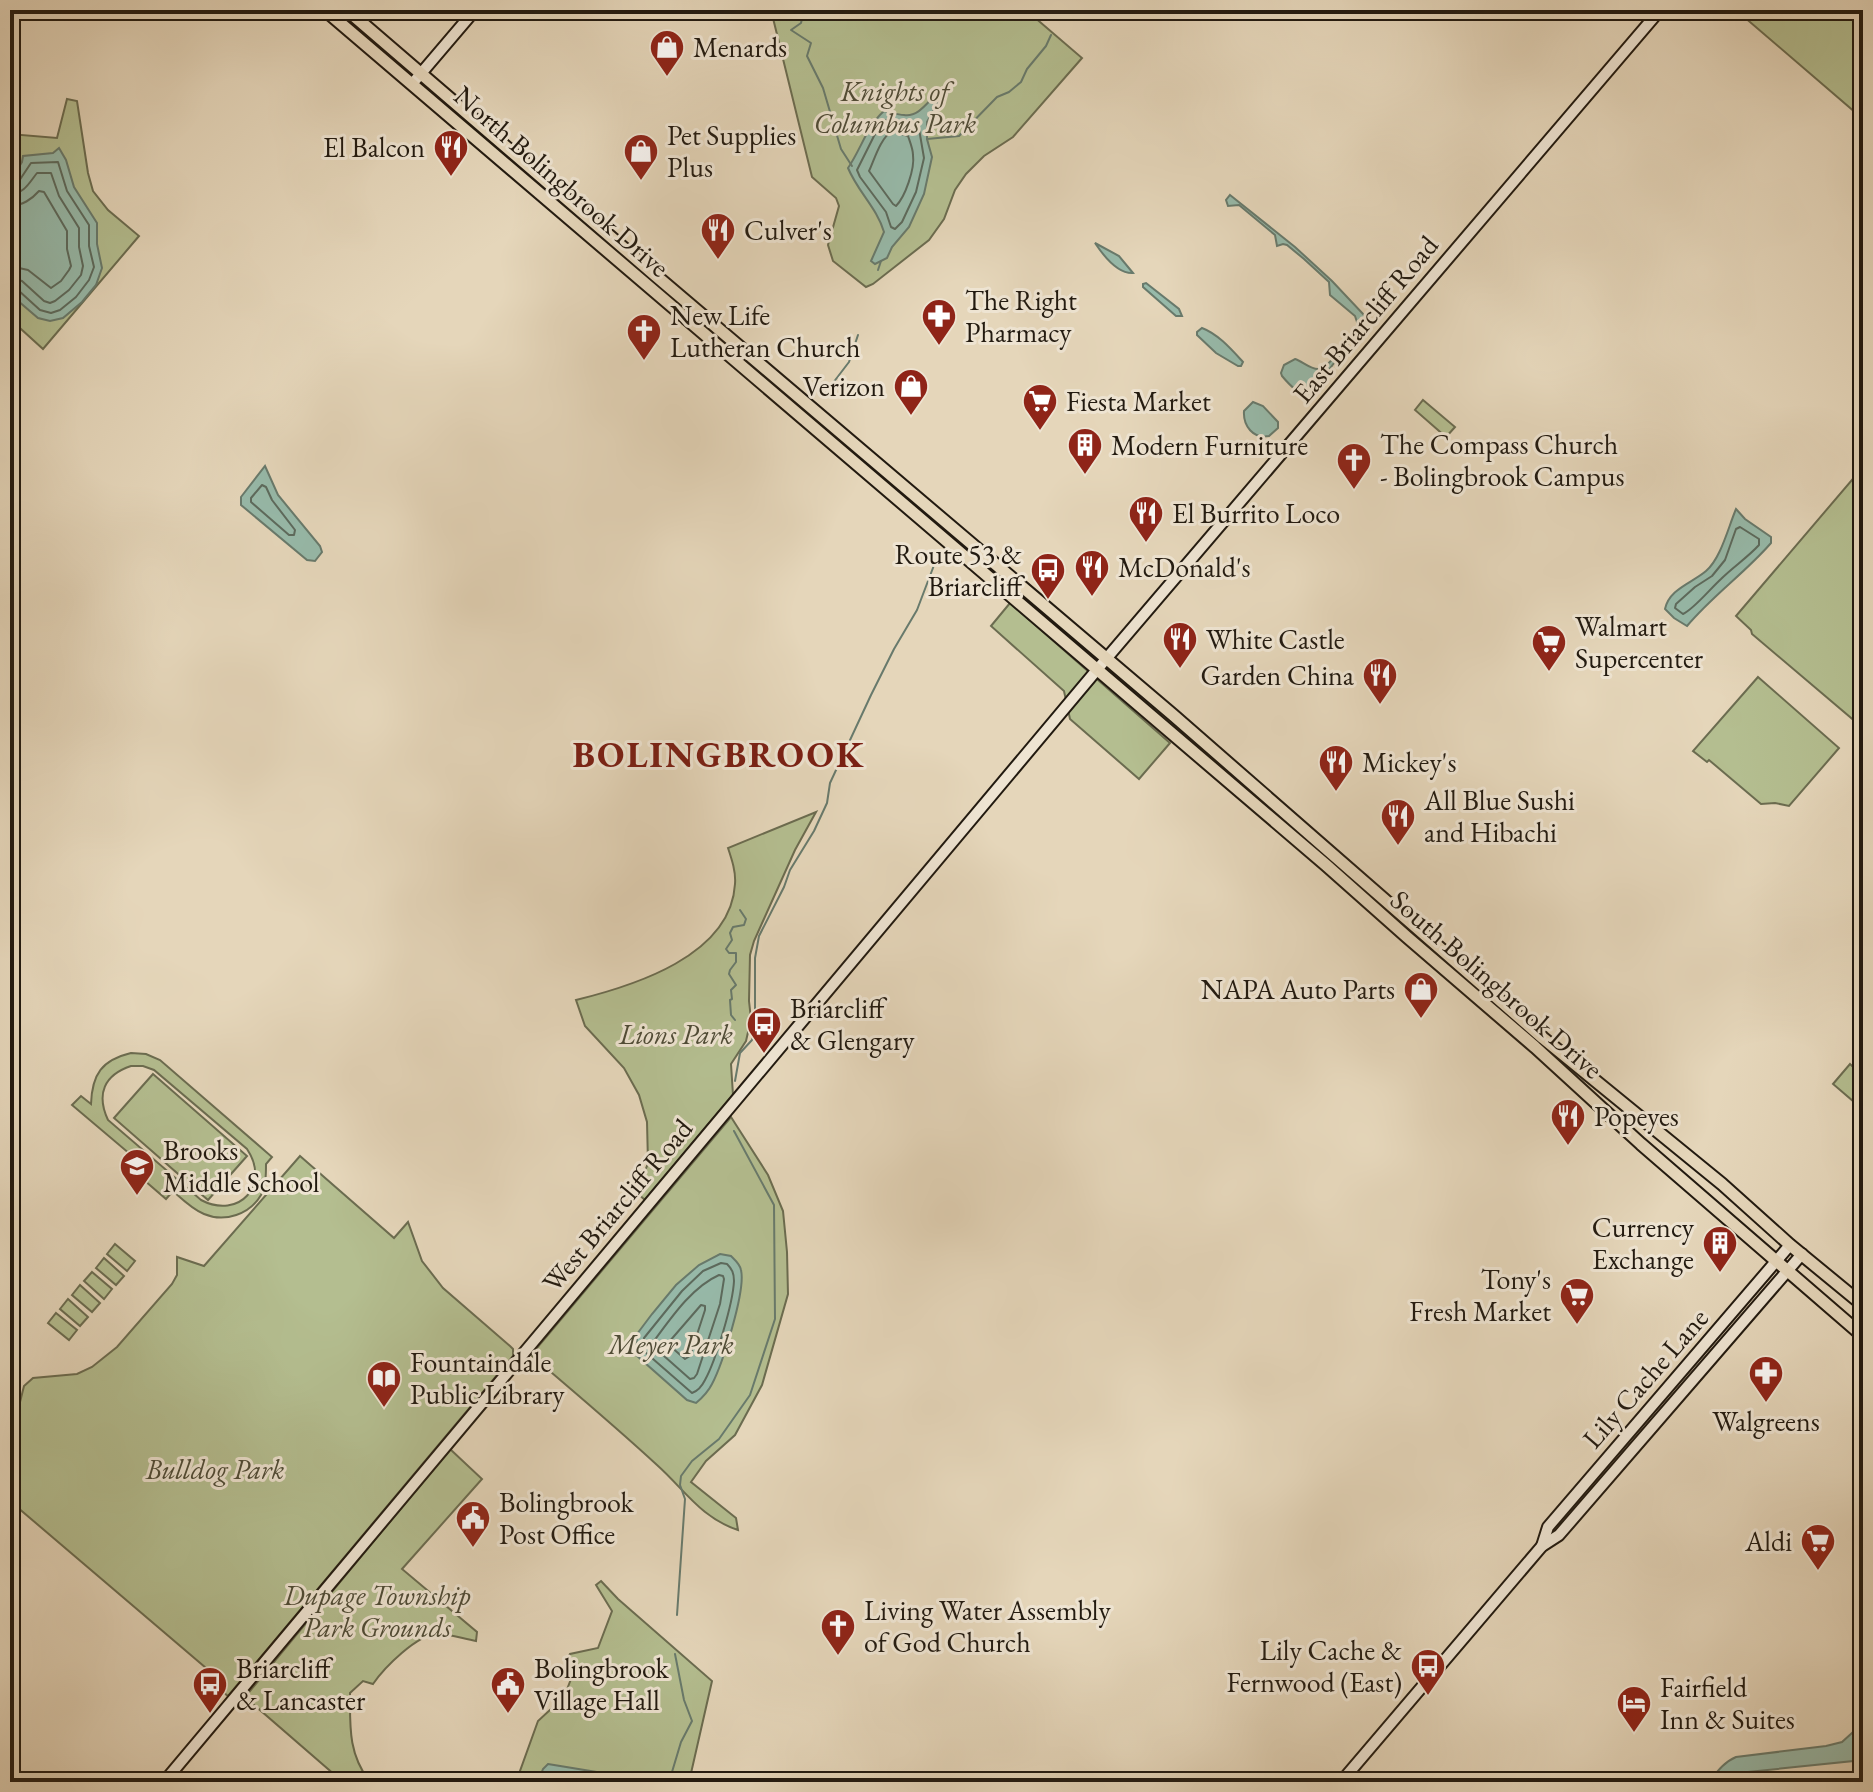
<svg xmlns="http://www.w3.org/2000/svg" width="1873" height="1792" font-family="'EB Garamond',serif">
<style>
.green{fill:#b4be90;stroke:#6b6c50;stroke-width:2;fill-rule:evenodd}
.water{fill:#97baaa;stroke:#687a6c;stroke-width:2}
.lines{fill:none;stroke-linecap:round;stroke-linejoin:round}
.shore{stroke:#5c6a5d;stroke-width:2}
.stream{stroke:#687a6c;stroke-width:2}
.secondary-casing{stroke:#221a10;stroke-width:14}
.primary-casing{stroke:#221a10;stroke-width:15}
.secondary{stroke:#eee4d2;stroke-width:10}
.primary{stroke:#e5d6ba;stroke-width:11}
.labels{text-anchor:middle;stroke-width:6;stroke-linejoin:round;paint-order:stroke}
.poi-label{font-size:28px;fill:#221a10;stroke:#eee4d2;text-anchor:start}
.park-label{font-size:28px;font-style:italic;fill:#4e4b36;stroke:#eee4d2}
.street-label{font-size:28px;fill:#221a10;stroke:#eee4d2}
.district-label{font-size:36px;font-weight:bold;letter-spacing:2px;fill:#7a1f14;stroke:#eee4d2}
</style>
<rect width="100%" height="100%" fill="#e5d6ba"/>
<filter id="stains"><feTurbulence type="fractalNoise" baseFrequency=".0025" numOctaves="4"/><feColorMatrix values="0 0 0 0 .2 0 0 0 0 .09 0 0 0 0 .02 0 0 0 .5 -.17"/></filter>
<radialGradient id="worn" r=".72"><stop offset=".6" stop-color="#630" stop-opacity="0"/><stop offset="1" stop-color="#630" stop-opacity=".3"/></radialGradient>
<g class="green">
<polygon points="771,10 1026,10 1082,58 1013,137 984,156 966,174 955,190 944,219 929,240 873,284 866,287 833,261 828,245 839,206 836,198 812,177"/>
<polygon points="1736,10 1863,10 1863,119"/>
<polygon points="67,99 77,101 88,173 93,191 108,210 139,236 43,349 10,319 10,134 57,138"/>
<polygon points="1423,400 1455,427 1446,437 1415,410"/>
<polygon points="1863,467 1863,728 1752,634 1751,630 1736,616"/>
<polygon points="1010,603 1170,743 1139,779 1070,719 1064,691 991,626"/>
<polygon points="1758,677 1839,748 1789,806 1775,803 1761,804 1709,760 1707,762 1693,751"/>
<path d="M816,812L795,850L754,941L750,955L749,1001L751,1019L746,1041L731,1064L733,1095L645,1200L637,1193L648,1163L647,1122L639,1095L624,1068L585,1026L576,1000C633,986 731,956 735,884C736,872 732,860 728,848Z"/>
<path d="M131,1053L146,1054L160,1060L272,1157L266,1164C266,1175 266,1185 261,1195C250,1214 225,1223 204,1214C192,1209 183,1200 173,1191L166,1199L123,1162L130,1154L72,1105L81,1096L91,1104C92,1074 102,1060 131,1053ZM131,1066H143L154,1070L247,1149C271,1185 239,1220 201,1200L108,1120C96,1094 104,1075 131,1066Z"/>
<polygon points="1850,1064 1863,1076 1863,1090 1853,1101 1833,1084"/>
<polygon points="153,1074 247,1156 208,1200 114,1118"/>
<path d="M731,1117L768,1175L783,1211L787,1252L788,1294L762,1385L735,1435L706,1461L691,1482L736,1518L738,1530C701,1518 684,1489 657,1465C616,1427 573,1391 531,1355Z"/>
<polygon points="300,1156 394,1238 408,1222 422,1261 443,1288 510,1346 513,1349 513,1356 228,1696 202,1675 206,1668 10,1501 10,1416 20,1402 24,1386 33,1378 77,1374 92,1367 117,1347 172,1284 177,1275 177,1257 204,1266"/>
<polygon points="115,1244 135,1261 127,1271 107,1254"/>
<polygon points="104,1258 124,1276 116,1285 96,1268"/>
<polygon points="92,1272 112,1289 104,1299 84,1281"/>
<polygon points="80,1285 100,1303 92,1312 72,1295"/>
<polygon points="68,1299 88,1317 80,1326 60,1309"/>
<polygon points="56,1313 77,1330 69,1340 48,1323"/>
<path d="M450,1449L482,1479L402,1569L477,1632L476,1641C464,1639 450,1634 438,1634C417,1634 384,1668 373,1684L363,1681L350,1693C350,1726 348,1754 370,1782H343L245,1697Z"/>
<polygon points="601,1581 618,1599 712,1681 689,1782 516,1782 538,1721 564,1697 571,1679 566,1660 570,1654 598,1648 612,1611 596,1585"/>
<polygon points="1852,1774 1853,1782 1783,1782"/>
</g>
<g class="water">
<path d="M945,87L949,92L937,104L927,122V139L932,157L924,194L909,227L892,247L887,258L875,264L871,261L884,232C877,208 858,192 848,168C861,149 867,126 884,111C891,112 897,115 904,115C921,118 931,95 945,87Z"/>
<polygon points="59,148 66,160 74,187 97,223 97,244 102,268 96,285 82,302 63,318 50,321 38,318 10,294 10,180 22,162 23,156 53,153"/>
<path d="M1230,195L1295,247L1332,281L1365,316C1362,325 1314,393 1308,394C1299,396 1287,382 1282,376L1281,373L1284,365L1295,359C1302,361 1311,370 1319,369C1331,367 1351,335 1358,325L1355,316L1330,295L1329,282L1304,259L1287,245L1283,244L1277,246L1275,235L1239,205L1228,206L1226,200Z"/>
<path d="M1095,243L1119,256L1133,273C1118,274 1103,255 1095,243Z"/>
<polygon points="1146,283 1179,309 1182,316 1176,316 1143,287 1143,284"/>
<path d="M1202,328C1218,334 1231,349 1243,362L1241,366H1238L1216,353L1197,335V332Z"/>
<path d="M1253,402L1263,406L1278,422V428L1269,436C1253,439 1243,426 1244,411Z"/>
<polygon points="265,466 278,495 320,546 322,552 315,561 307,560 241,505 241,497"/>
<path d="M1736,509L1745,519L1771,537V543C1745,573 1713,595 1687,626L1674,618L1665,609C1669,589 1692,583 1706,571C1721,558 1728,528 1736,509Z"/>
<path d="M720,1254L731,1256C735,1260 740,1264 741,1270C746,1291 722,1365 712,1384C708,1392 702,1398 696,1403L687,1400L636,1355L637,1334L652,1314L676,1285L699,1265Z"/>
<path d="M1863,1723V1760L1738,1773L1724,1782H1709C1717,1772 1724,1762 1736,1757L1826,1746L1842,1742Z"/>
<polygon points="548,1764 633,1778 636,1782 538,1782 543,1769"/>
</g>
<g class="lines">
<g class="shore">
<polygon points="885,120 905,124 918,123 924,158 916,192 902,222 895,229 891,227 886,212 860,177 857,170 874,136"/>
<path d="M892,131L908,136C910,142 913,149 913,155C915,169 905,197 896,206L893,204L869,171C875,158 880,139 892,131Z"/>
<polyline points="10,183 19,181 31,163 58,162 67,191 89,225 89,246 94,267 89,280 76,297 60,310 51,313 40,310 18,290 10,288"/>
<path d="M10,194C25,193 29,183 37,173H51L59,196L79,228V247L83,266L81,275L69,290L55,301L50,303L44,301L22,281L10,278"/>
<path d="M10,206C23,205 31,200 39,191L44,192L67,231V249L71,266L69,270L61,281L51,288L28,270L10,266"/>
<polygon points="262,485 266,487 272,500 295,530 294,535 289,535 251,502 251,498"/>
<path d="M1740,527L1759,539V545C1747,558 1733,567 1721,579C1710,589 1694,609 1683,614L1675,608L1676,604L1695,587L1712,576L1725,560L1736,529Z"/>
<path d="M721,1263L727,1264C732,1269 734,1273 734,1281C733,1303 716,1360 705,1380C702,1386 698,1391 692,1393L645,1352L644,1338L682,1291L703,1271Z"/>
<path d="M719,1275L723,1276L724,1279L720,1304L697,1374L694,1378L690,1379L655,1348L654,1341C671,1318 692,1287 719,1275Z"/>
<polygon points="701,1305 705,1306 705,1310 690,1356 685,1359 670,1346 669,1342"/>
</g>
<g class="stream">
<polyline points="804,10 801,23 791,30 811,43 807,56 823,88 841,149 852,166"/>
<polyline points="927,139 959,136 997,97 1009,92 1021,82 1027,69 1046,46 1051,35"/>
<polyline points="878,270 881,261"/>
<polyline points="823,396 849,362 858,335"/>
<polyline points="735,1020 731,1015 730,1000 732,999 731,990 736,985 729,974 730,970 736,962 736,953 729,953 726,949 732,940 730,933 733,927 744,925 746,919 740,910"/>
<polyline points="735,1081 740,1053 752,1040 755,1029 755,958 759,936 784,887 790,870 814,831 827,803 830,783 871,695 894,649 917,610 936,560 942,552"/>
<polyline points="677,1615 685,1499 680,1485 681,1476 692,1461 719,1439 750,1395 775,1319 774,1205 734,1131"/>
<polyline points="669,1782 681,1742 692,1721 684,1700 675,1654"/>
</g>
<g class="secondary-casing">
<g id="secondary">
<polyline points="412,84 475,10"/>
<polyline points="1542,1546 1548,1527 1790,1245"/>
<polyline points="164,1782 1106,659 1660,10"/>
<polyline points="1341,1782 1542,1546 1559,1535 1802,1254"/>
</g>
</g>
<g class="primary-casing">
<g id="primary">
<polyline points="325,10 1326,865 1407,937 1535,1047 1641,1144 1863,1336"/>
<polyline points="347,10 655,275 1173,715 1543,1038 1722,1184 1790,1245 1863,1305"/>
</g>
</g>
<use href="#secondary" class="secondary"/>
<use href="#primary" class="primary"/>
</g>
<defs>
<g id="shop-pin" transform="scale(1.8)"><path d="M0 17L-7.5 6A9.5 9.5 0 1 1 7.5 6Z" fill="#8f2418" stroke="#eee4d2"/><path d="M-5-2.5h2.3a2.7 3.5 0 0 1 5.4 0H5L5.5 6h-11ZM-1.5-2.5h3a1.5 2.3 0 0 0-3 0Z" fill="#fff"/></g>
<g id="restaurant-pin" transform="scale(1.8)"><path d="M0 17L-7.5 6A9.5 9.5 0 1 1 7.5 6Z" fill="#8f2418" stroke="#eee4d2"/><path d="M-5-6h1v4h1v-4h1v4h1v-4h1v5L-1.5 .5V6h-2V.5L-5-1ZM5-6V6H3V1.5H1.5Q1.5-4 5-6Z" fill="#fff"/></g>
<g id="pharmacy-pin" transform="scale(1.8)"><path d="M0 17L-7.5 6A9.5 9.5 0 1 1 7.5 6Z" fill="#8f2418" stroke="#eee4d2"/><path d="M-2-6h4v4h4v4h-4v4h-4v-4h-4v-4h4Z" fill="#fff"/></g>
<g id="church-pin" transform="scale(1.8)"><path d="M0 17L-7.5 6A9.5 9.5 0 1 1 7.5 6Z" fill="#8f2418" stroke="#eee4d2"/><path d="M-1.2-6h2.4v3.5h3.3v2.4h-3.3V6h-2.4V-.1h-3.3v-2.4h3.3Z" fill="#fff"/></g>
<g id="supermarket-pin" transform="scale(1.8)"><path d="M0 17L-7.5 6A9.5 9.5 0 1 1 7.5 6Z" fill="#8f2418" stroke="#eee4d2"/><path d="M-6-5.5h2.5l.6 2H6L4.5 2H-2.5L-4.4-4H-6ZM-1.5 3.2a1.3 1.3 0 1 0 .1 0ZM3 3.2a1.3 1.3 0 1 0 .1 0Z" fill="#fff"/></g>
<g id="building-pin" transform="scale(1.8)"><path d="M0 17L-7.5 6A9.5 9.5 0 1 1 7.5 6Z" fill="#8f2418" stroke="#eee4d2"/><path d="M-4-6H4V6H1V3H-1V6H-4ZM-2.5-4.3h1.7v1.8h-1.7ZM.8-4.3h1.7v1.8H.8ZM-2.5-1h1.7V.8h-1.7ZM.8-1h1.7V.8H.8Z" fill="#fff"/></g>
<g id="bus-pin" transform="scale(1.8)"><path d="M0 17L-7.5 6A9.5 9.5 0 1 1 7.5 6Z" fill="#8f2418" stroke="#eee4d2"/><path d="M-5-6H5V4H4V6H2V4H-2V6H-4V4H-5ZM-3.5-4V0h7V-4ZM-3.5 1.2v1.5H-2V1.2ZM2 1.2v1.5H3.5V1.2Z" fill="#fff"/></g>
<g id="school-pin" transform="scale(1.8)"><path d="M0 17L-7.5 6A9.5 9.5 0 1 1 7.5 6Z" fill="#8f2418" stroke="#eee4d2"/><path d="M0-5L7-2L0 1L-7-2ZM-4 1L0 2.5L4 1V4Q0 6-4 4Z" fill="#fff"/></g>
<g id="library-pin" transform="scale(1.8)"><path d="M0 17L-7.5 6A9.5 9.5 0 1 1 7.5 6Z" fill="#8f2418" stroke="#eee4d2"/><path d="M-6-4Q-3-5.5-.7-3.5V5Q-3 3-6 4ZM6-4Q3-5.5 .7-3.5V5Q3 3 6 4Z" fill="#fff"/></g>
<g id="civic-pin" transform="scale(1.8)"><path d="M0 17L-7.5 6A9.5 9.5 0 1 1 7.5 6Z" fill="#8f2418" stroke="#eee4d2"/><path d="M-.6-6.5H3V-4.5H.6V-3L4-1V1h2V6H-6V1h2V-1L-.6-3ZM-1.2 2.5V6h2.4V2.5Z" fill="#fff"/></g>
<g id="hotel-pin" transform="scale(1.8)"><path d="M0 17L-7.5 6A9.5 9.5 0 1 1 7.5 6Z" fill="#8f2418" stroke="#eee4d2"/><path d="M-6-4.5h1.5V1H6V5H4.5V3h-9V5H-6ZM-4 0a1.8 1.8 0 1 1 3.6 0ZM.5 0V-2.5h3Q6-2.5 6 0Z" fill="#fff"/></g>
</defs>
<g fill-rule="evenodd">
<use href="#shop-pin" x="667" y="47"/>
<use href="#restaurant-pin" x="451" y="147"/>
<use href="#shop-pin" x="641" y="151"/>
<use href="#restaurant-pin" x="718" y="230"/>
<use href="#pharmacy-pin" x="939" y="316"/>
<use href="#church-pin" x="644" y="331"/>
<use href="#shop-pin" x="911" y="386"/>
<use href="#supermarket-pin" x="1040" y="401"/>
<use href="#building-pin" x="1085" y="445"/>
<use href="#church-pin" x="1354" y="460"/>
<use href="#restaurant-pin" x="1146" y="513"/>
<use href="#restaurant-pin" x="1092" y="567"/>
<use href="#bus-pin" x="1048" y="570"/>
<use href="#restaurant-pin" x="1180" y="639"/>
<use href="#supermarket-pin" x="1549" y="642"/>
<use href="#restaurant-pin" x="1380" y="675"/>
<use href="#restaurant-pin" x="1336" y="762"/>
<use href="#restaurant-pin" x="1398" y="816"/>
<use href="#shop-pin" x="1421" y="989"/>
<use href="#bus-pin" x="764" y="1024"/>
<use href="#restaurant-pin" x="1568" y="1116"/>
<use href="#school-pin" x="137" y="1166"/>
<use href="#building-pin" x="1720" y="1243"/>
<use href="#supermarket-pin" x="1577" y="1295"/>
<use href="#pharmacy-pin" x="1766" y="1373"/>
<use href="#library-pin" x="384" y="1378"/>
<use href="#civic-pin" x="473" y="1518"/>
<use href="#supermarket-pin" x="1818" y="1541"/>
<use href="#church-pin" x="838" y="1626"/>
<use href="#bus-pin" x="1428" y="1666"/>
<use href="#bus-pin" x="210" y="1684"/>
<use href="#civic-pin" x="508" y="1684"/>
<use href="#hotel-pin" x="1634" y="1703"/>
</g>
<g class="labels">
<g class="poi-label">
<text x="693" y="57">Menards</text>
<text x="667" y="145">Pet Supplies<tspan x="667" dy="32">Plus</tspan></text>
<text x="425" y="157" text-anchor="end">El Balcon</text>
<text x="744" y="240">Culver's</text>
<text x="965" y="310">The Right<tspan x="965" dy="32">Pharmacy</tspan></text>
<text x="670" y="325">New Life<tspan x="670" dy="32">Lutheran Church</tspan></text>
<text x="885" y="396" text-anchor="end">Verizon</text>
<text x="1066" y="411">Fiesta Market</text>
<text x="1380" y="454">The Compass Church<tspan x="1380" dy="32">- Bolingbrook Campus</tspan></text>
<text x="1111" y="455">Modern Furniture</text>
<text x="1172" y="523">El Burrito Loco</text>
<text x="1022" y="564" text-anchor="end">Route 53 &amp;<tspan x="1022" dy="32">Briarcliff</tspan></text>
<text x="1118" y="577">McDonald's</text>
<text x="1575" y="636">Walmart<tspan x="1575" dy="32">Supercenter</tspan></text>
<text x="1206" y="649">White Castle</text>
<text x="1354" y="685" text-anchor="end">Garden China</text>
<text x="1362" y="772">Mickey's</text>
<text x="1424" y="810">All Blue Sushi<tspan x="1424" dy="32">and Hibachi</tspan></text>
<text x="1395" y="999" text-anchor="end">NAPA Auto Parts</text>
<text x="790" y="1018">Briarcliff<tspan x="790" dy="32">&amp; Glengary</tspan></text>
<text x="1594" y="1126">Popeyes</text>
<text x="163" y="1160">Brooks<tspan x="163" dy="32">Middle School</tspan></text>
<text x="1694" y="1237" text-anchor="end">Currency<tspan x="1694" dy="32">Exchange</tspan></text>
<text x="1551" y="1289" text-anchor="end">Tony's<tspan x="1551" dy="32">Fresh Market</tspan></text>
<text x="410" y="1372">Fountaindale<tspan x="410" dy="32">Public Library</tspan></text>
<text x="1766" y="1431" text-anchor="middle">Walgreens</text>
<text x="499" y="1512">Bolingbrook<tspan x="499" dy="32">Post Office</tspan></text>
<text x="1792" y="1551" text-anchor="end">Aldi</text>
<text x="864" y="1620">Living Water Assembly<tspan x="864" dy="32">of God Church</tspan></text>
<text x="1402" y="1660" text-anchor="end">Lily Cache &amp;<tspan x="1402" dy="32">Fernwood (East)</tspan></text>
<text x="236" y="1678">Briarcliff<tspan x="236" dy="32">&amp; Lancaster</tspan></text>
<text x="534" y="1678">Bolingbrook<tspan x="534" dy="32">Village Hall</tspan></text>
<text x="1660" y="1697">Fairfield<tspan x="1660" dy="32">Inn &amp; Suites</tspan></text>
</g>
<g class="park-label">
<text x="895" y="101">Knights of<tspan x="895" dy="32">Columbus Park</tspan></text>
<text x="676" y="1044">Lions Park</text>
<text x="671" y="1354">Meyer Park</text>
<text x="215" y="1479">Bulldog Park</text>
<text x="377" y="1605">Dupage Township<tspan x="377" dy="32">Park Grounds</tspan></text>
</g>
<g class="street-label">
<text transform="translate(562 181) rotate(41)" y="10">North Bolingbrook Drive</text>
<text transform="translate(1365 319) rotate(-50)" y="10">East Briarcliff Road</text>
<text transform="translate(1497 984) rotate(41)" y="10">South Bolingbrook Drive</text>
<text transform="translate(617 1205) rotate(-50)" y="10">West Briarcliff Road</text>
<text transform="translate(1645 1378) rotate(-49)" y="10">Lily Cache Lane</text>
</g>
<g class="district-label">
<text x="719" y="767">BOLINGBROOK</text>
</g>
</g>
<rect width="1873" height="1792" fill="none" stroke="#e5d6ba" stroke-width="40"/>
<rect x="12" y="12" width="1849" height="1768" fill="none" stroke="#221a10" stroke-width="4"/>
<rect x="20" y="20" width="1833" height="1752" fill="none" stroke="#221a10" stroke-width="2"/>
<rect width="100%" height="100%" filter="url(#stains)"/>
<rect width="100%" height="100%" fill="url(#worn)"/>
</svg>
